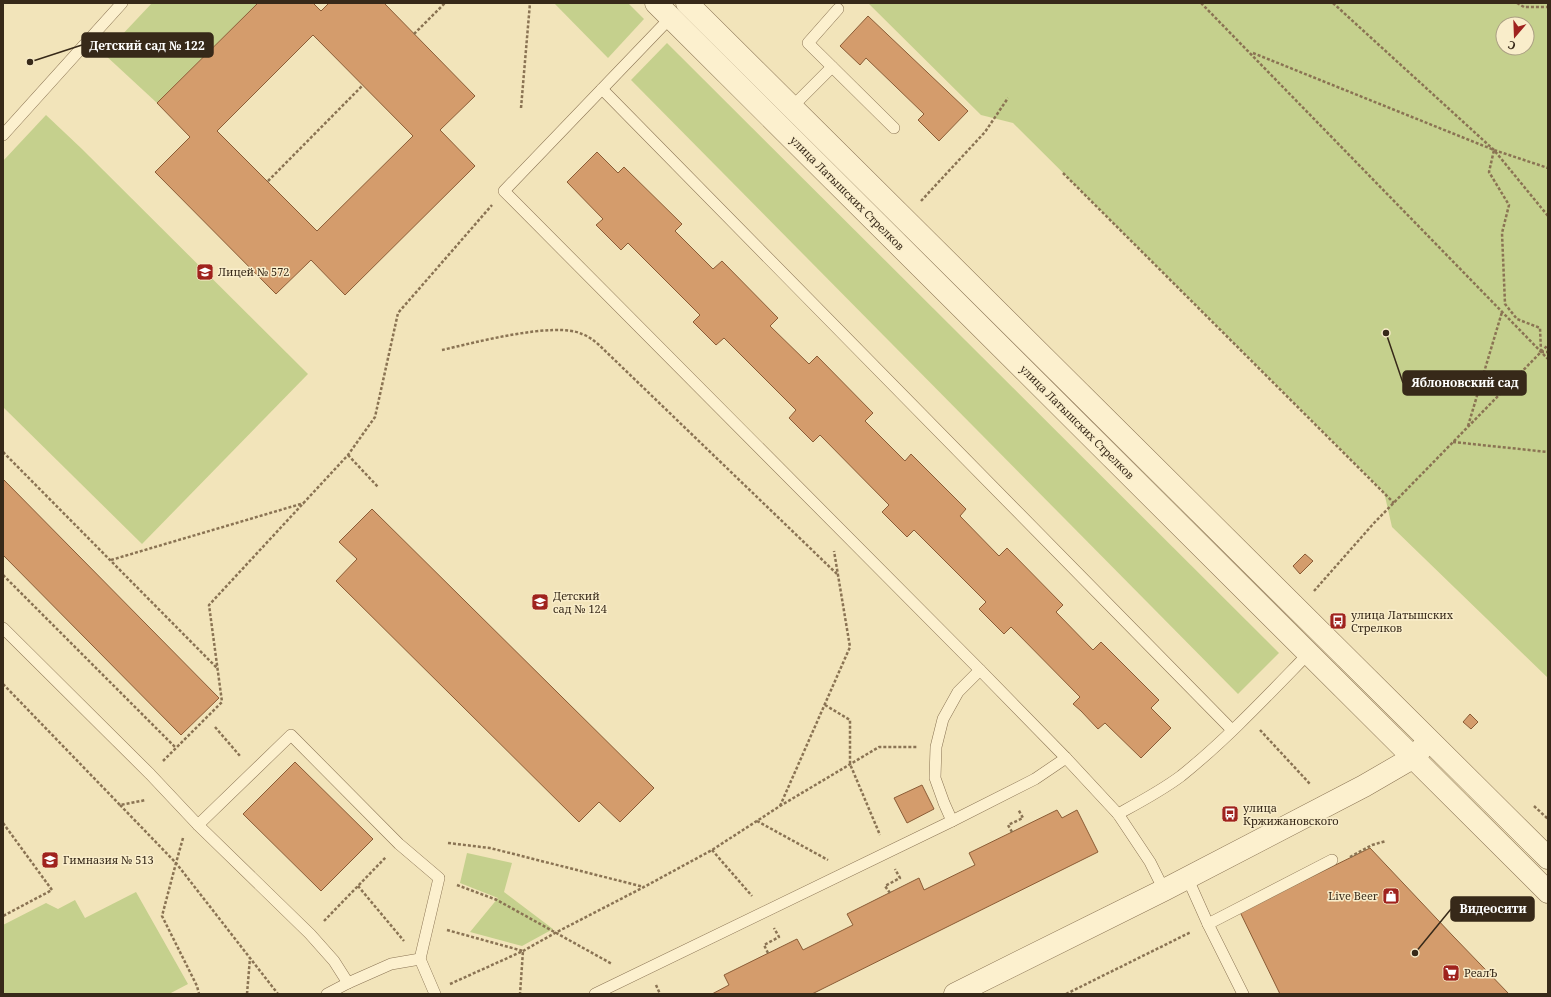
<svg xmlns="http://www.w3.org/2000/svg" width="1551" height="997" font-family="'Noto Serif',serif">
<style>
.green{fill:#c5d08d;fill-rule:evenodd}
.building{fill:#d49c6c;stroke:#8b5c36;fill-rule:evenodd}
.lines{fill:none;stroke-linecap:round;stroke-linejoin:round}
.service-casing{stroke:#8a7353;stroke-width:12}
.tertiary-casing{stroke:#8a7353;stroke-width:23}
.path{stroke:#8a7353;stroke-width:2.5;stroke-dasharray:3 2;stroke-linecap:butt}
.service{stroke:#fcf0ce;stroke-width:11}
.tertiary{stroke:#fcf0ce;stroke-width:22}
.labels{text-anchor:middle;stroke-width:3;stroke-linejoin:round;paint-order:stroke}
.street-label{font-size:11px;fill:#372919;stroke:#f9edca}
.poi-label{font-size:11px;fill:#372919;stroke:#f9edca;text-anchor:start}
.leader{fill:none;stroke:#372919;stroke-width:1.5}
.callout-dot{fill:#372919;stroke:#f9edca;stroke-width:1.5}
.callout{fill:#372919;stroke:#372919;stroke-width:1.5}
.callout-label{font-size:12px;text-anchor:middle;font-weight:bold;fill:#fff}
</style>
<rect width="100%" height="100%" fill="#f2e4ba"/>
<g class="green">
<polygon points="152,3 258,3 157,103 104,54"/>
<polygon points="554,3 628,3 644,19 608,58"/>
<path d="M868,3H1548V678L1392,527L1384,492L1013,123L981,115ZM1503,24H1527V48H1503Z"/>
<polygon points="667,43 1279,653 1238,694 631,80"/>
<polygon points="46,115 82,149 308,374 142,544 3,407 3,161"/>
<polygon points="467,853 512,863 504,892 553,929 522,946 470,932 498,898 460,883"/>
<polygon points="136,892 188,984 169,994 3,994 3,925 46,903 58,909 75,900 85,918"/>
</g>
<g class="building">
<path d="M258,3H313L321,11L329,3H384L475,96L440,130L475,166L345,295L311,260L276,294L155,172L190,137L157,103ZM313,35L413,136L317,231L217,131Z"/>
<polygon points="868,16 968,111 939,141 918,120 924,114 866,58 860,65 840,46"/>
<polygon points="597,152 618,173 624,167 682,224 675,231 713,269 722,261 778,318 770,326 809,364 817,356 873,413 865,421 905,461 911,454 966,509 960,516 999,556 1007,548 1063,605 1056,612 1093,650 1101,642 1159,700 1151,708 1171,728 1141,758 1105,723 1098,729 1081,711 1073,704 1080,697 1011,627 1004,634 979,609 986,602 914,530 907,537 882,512 889,505 820,435 813,442 789,418 796,410 724,338 716,345 693,322 700,315 628,243 621,250 596,225 603,219 567,182"/>
<polygon points="3,479 219,698 181,735 3,555"/>
<polygon points="372,509 654,788 620,822 599,802 579,822 336,581 357,559 339,542"/>
<polygon points="1305,554 1313,561 1300,574 1293,566"/>
<polygon points="1470,714 1478,722 1471,729 1463,722"/>
<polygon points="295,762 373,839 321,891 243,814"/>
<polygon points="922,785 934,809 907,823 894,798"/>
<polygon points="1057,810 1062,818 1077,810 1098,852 812,994 712,994 729,985 724,975 797,939 803,950 853,925 847,914 919,878 924,890 975,865 969,853"/>
<polygon points="1370,848 1453,936 1509,994 1280,994 1240,912"/>
</g>
<g class="lines">
<g class="service-casing">
<g id="service">
<polyline points="838,9 808,43 894,128"/>
<polyline points="673,15 504,191 980,670 1066,758 1118,814 1150,862 1164,890"/>
<polyline points="602,89 1232,730"/>
<polyline points="789,110 832,67"/>
<polyline points="3,135 122,3"/>
<polyline points="3,628 150,774 198,825 310,934 334,961 348,983 391,964 420,959 435,994"/>
<path d="M1118,814C1140,802 1161,791 1181,776C1227,739 1268,695 1309,653"/>
<polyline points="952,821 944,803 935,778 936,747 943,719 958,692 980,670"/>
<polyline points="198,825 291,735 399,844 439,878 420,959"/>
<polyline points="1187,877 1208,924 1243,994"/>
<polyline points="1208,924 1332,860"/>
<polyline points="327,994 348,983"/>
<polyline points="595,994 952,821 1035,779 1066,758"/>
</g>
</g>
<g class="tertiary-casing">
<g id="tertiary">
<polyline points="656,3 1548,892"/>
<polyline points="687,3 1548,858"/>
<polyline points="955,994 1164,890 1364,786 1414,757 1423,747"/>
</g>
</g>
<g class="path">
<polyline points="1201,3 1548,359"/>
<polyline points="1333,3 1494,150 1548,216"/>
<polyline points="1517,3 1524,7 1548,7"/>
<polyline points="414,34 445,3"/>
<polyline points="1253,53 1494,150 1548,168"/>
<polyline points="521,108 530,3"/>
<polyline points="1063,173 1394,503"/>
<polyline points="268,181 363,85"/>
<polyline points="921,201 985,132 1008,98"/>
<path d="M442,350C473,343 555,321 582,334C588,336 593,340 598,344L838,575"/>
<polyline points="1541,352 1548,345"/>
<polyline points="1541,352 1548,352"/>
<polyline points="1468,426 1502,312"/>
<polyline points="1453,442 1548,452"/>
<polyline points="3,452 217,668"/>
<polyline points="348,455 378,487"/>
<polyline points="111,560 304,503"/>
<polyline points="3,575 176,748"/>
<polyline points="1314,591 1374,523 1541,352 1540,328 1517,319 1505,304 1502,233 1509,205 1489,172 1494,150"/>
<polyline points="3,684 120,805 146,800"/>
<polyline points="825,705 850,720 850,764 880,835"/>
<polyline points="215,727 240,756 241,755"/>
<polyline points="1260,730 1310,784"/>
<polyline points="163,761 222,702 209,605 348,455 375,417 398,313 492,205"/>
<polyline points="120,805 176,863 162,916 197,986 199,994"/>
<polyline points="780,806 850,647 834,551"/>
<polyline points="1534,806 1548,819"/>
<polyline points="757,821 828,860"/>
<polyline points="3,823 52,890 3,916"/>
<polyline points="1012,832 1008,825 1023,818 1018,809"/>
<polyline points="183,838 176,863 278,994"/>
<polyline points="448,843 490,848 644,887"/>
<polyline points="712,850 752,896"/>
<polyline points="1350,857 1372,845 1386,841"/>
<polyline points="457,885 497,900 612,964"/>
<polyline points="358,886 404,941"/>
<polyline points="890,893 885,886 900,878 895,869"/>
<polyline points="324,921 386,857"/>
<polyline points="447,930 523,951 520,994"/>
<polyline points="768,953 764,945 779,937 774,928"/>
<polyline points="450,984 523,951 555,933 644,887 712,850 780,806 879,747 918,747"/>
<polyline points="656,985 660,994"/>
<polyline points="247,994 250,958"/>
<polyline points="1066,994 1191,932"/>
</g>
<use href="#service" class="service"/>
<use href="#tertiary" class="tertiary"/>
</g>
<defs>
<g id="school-square" transform="scale(0.9)"><rect x="-9" y="-9" width="18" height="18" rx="4" fill="#9f221d" stroke="#f9edca"/><path d="M0-5L7-2L0 1L-7-2ZM-4 1L0 2.5L4 1V4Q0 6-4 4Z" fill="#fff"/></g>
<g id="bus-square" transform="scale(0.9)"><rect x="-9" y="-9" width="18" height="18" rx="4" fill="#9f221d" stroke="#f9edca"/><path d="M-5-6H5V4H4V6H2V4H-2V6H-4V4H-5ZM-3.5-4V0h7V-4ZM-3.5 1.2v1.5H-2V1.2ZM2 1.2v1.5H3.5V1.2Z" fill="#fff"/></g>
<g id="shop-square" transform="scale(0.9)"><rect x="-9" y="-9" width="18" height="18" rx="4" fill="#9f221d" stroke="#f9edca"/><path d="M-5-2.5h2.3a2.7 3.5 0 0 1 5.4 0H5L5.5 6h-11ZM-1.5-2.5h3a1.5 2.3 0 0 0-3 0Z" fill="#fff"/></g>
<g id="supermarket-square" transform="scale(0.9)"><rect x="-9" y="-9" width="18" height="18" rx="4" fill="#9f221d" stroke="#f9edca"/><path d="M-6-5.5h2.5l.6 2H6L4.5 2H-2.5L-4.4-4H-6ZM-1.5 3.2a1.3 1.3 0 1 0 .1 0ZM3 3.2a1.3 1.3 0 1 0 .1 0Z" fill="#fff"/></g>
</defs>
<g fill-rule="evenodd">
<use href="#school-square" x="205" y="272"/>
<use href="#school-square" x="540" y="602"/>
<use href="#bus-square" x="1338" y="621"/>
<use href="#bus-square" x="1230" y="814"/>
<use href="#school-square" x="50" y="860"/>
<use href="#shop-square" x="1391" y="896"/>
<use href="#supermarket-square" x="1451" y="973"/>
</g>
<g class="labels">
<g class="street-label">
<text transform="translate(847 193) rotate(45)" y="4">улица Латышских Стрелков</text>
<text transform="translate(1077 422) rotate(45)" y="4">улица Латышских Стрелков</text>
</g>
<g class="poi-label">
<text x="218" y="276">Лицей № 572</text>
<text x="553" y="600">Детский<tspan x="553" dy="13">сад № 124</tspan></text>
<text x="1351" y="619">улица Латышских<tspan x="1351" dy="13">Стрелков</tspan></text>
<text x="1243" y="812">улица<tspan x="1243" dy="13">Кржижановского</tspan></text>
<text x="63" y="864">Гимназия № 513</text>
<text x="1378" y="900" text-anchor="end">Live Beer</text>
<text x="1464" y="977">РеалЪ</text>
</g>
</g>
<path class="leader" d="M30 62L82 45M1386 333L1403 383M1415 953L1451 909"/>
<g class="callout-dot">
<circle cx="30" cy="62" r="4"/>
<circle cx="1386" cy="333" r="4"/>
<circle cx="1415" cy="953" r="4"/>
</g>
<g class="callout">
<rect x="82" y="33" width="131" height="24" rx="4"/>
<rect x="1403" y="371" width="123" height="24" rx="4"/>
<rect x="1451" y="897" width="83" height="24" rx="4"/>
</g>
<g class="callout-label">
<text x="147" y="50">Детский сад № 122</text>
<text x="1465" y="387">Яблоновский сад</text>
<text x="1493" y="913">Видеосити</text>
</g>
<rect width="1551" height="997" fill="none" stroke="#372919" stroke-width="8"/>
<g transform="translate(1515 36) rotate(199)"><circle r="19" fill="#f9edca" stroke="#ab9f83"/>
<path d="M0-3L7 15L0 10L-7 15Z" fill="#9f221d"/>
<text y="-6" font-size="11" font-weight="bold" text-anchor="middle" fill="#372919">С</text>
</g>
</svg>
